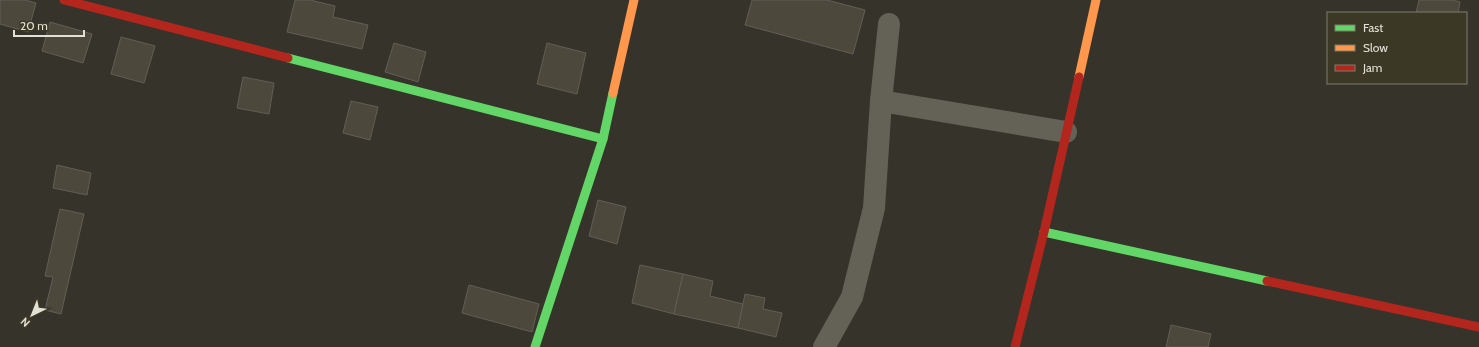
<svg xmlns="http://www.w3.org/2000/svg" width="1479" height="347" font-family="Cabin,sans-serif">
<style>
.building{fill:#4c493c;stroke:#605e56}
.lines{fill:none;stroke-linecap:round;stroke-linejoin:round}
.street{stroke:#646256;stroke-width:22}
.fast{stroke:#63d668;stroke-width:9}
.slow{stroke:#ff974d;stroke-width:9}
.jam{stroke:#b3261e;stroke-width:9}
</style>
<rect width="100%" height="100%" fill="#36342a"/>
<g class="building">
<polygon points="0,0 25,0 36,3 28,32 0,24"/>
<polygon points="295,0 310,0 335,6 333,17 368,25 362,49 287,32"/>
<polygon points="752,0 827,0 865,10 853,54 745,25"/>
<polygon points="1419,0 1453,0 1460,2 1458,13 1416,13"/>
<polygon points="50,22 92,34 83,63 42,51"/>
<polygon points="121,37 155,46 144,83 111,74"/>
<polygon points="394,43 426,52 418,82 385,72"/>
<polygon points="547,43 586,53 577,94 537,84"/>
<polygon points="243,77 274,83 269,114 237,108"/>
<polygon points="351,101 378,107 370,140 343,133"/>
<polygon points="57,165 91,173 87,195 53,188"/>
<polygon points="598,200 626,207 617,244 589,236"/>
<polygon points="60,209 84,214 61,314 45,310 53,277 45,276"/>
<polygon points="640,265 683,274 674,314 632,303"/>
<polygon points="683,274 713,281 710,296 743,304 738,328 674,314"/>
<polygon points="469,285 539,304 532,332 462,313"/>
<polygon points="745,294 765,298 763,309 782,313 776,337 738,328"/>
<polygon points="1171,325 1211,334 1208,347 1166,347"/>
</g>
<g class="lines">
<g class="street">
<polyline points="881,101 1066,132"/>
<polyline points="824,347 852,297 874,208 881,101 889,24"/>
</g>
<g class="fast">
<polyline points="288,58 603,139"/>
<polyline points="1044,232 1267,281"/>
<polyline points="535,347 603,139 613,93"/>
</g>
<g class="slow">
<polyline points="1079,77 1096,0"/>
<polyline points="613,93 634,0"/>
</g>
<g class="jam">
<polyline points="64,0 288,58"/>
<polyline points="1267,281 1479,327"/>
<polyline points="1015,347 1044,232 1079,77"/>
</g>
</g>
<rect x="1327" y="12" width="140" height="72" fill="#3b3825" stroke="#7e7c6c"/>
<rect x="1335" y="25" width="20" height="6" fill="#63d668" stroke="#7e7c6c"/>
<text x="1363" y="32" font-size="12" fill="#e3e1d6">Fast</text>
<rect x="1335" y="45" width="20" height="6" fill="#ff974d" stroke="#7e7c6c"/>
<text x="1363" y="52" font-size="12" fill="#e3e1d6">Slow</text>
<rect x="1335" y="65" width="20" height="6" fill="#b3261e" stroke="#7e7c6c"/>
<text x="1363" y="72" font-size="12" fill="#e3e1d6">Jam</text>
<g transform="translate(32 315) rotate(223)" stroke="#3b3825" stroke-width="3" paint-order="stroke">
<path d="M0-3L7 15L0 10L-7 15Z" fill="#e3e1d6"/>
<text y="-6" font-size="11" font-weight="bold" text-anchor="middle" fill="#e3e1d6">N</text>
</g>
<path d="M14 30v6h70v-6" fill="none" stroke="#e3e1d6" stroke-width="2"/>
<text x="20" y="30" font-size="12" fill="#e3e1d6" stroke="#3b3825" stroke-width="3" paint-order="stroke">20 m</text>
</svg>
